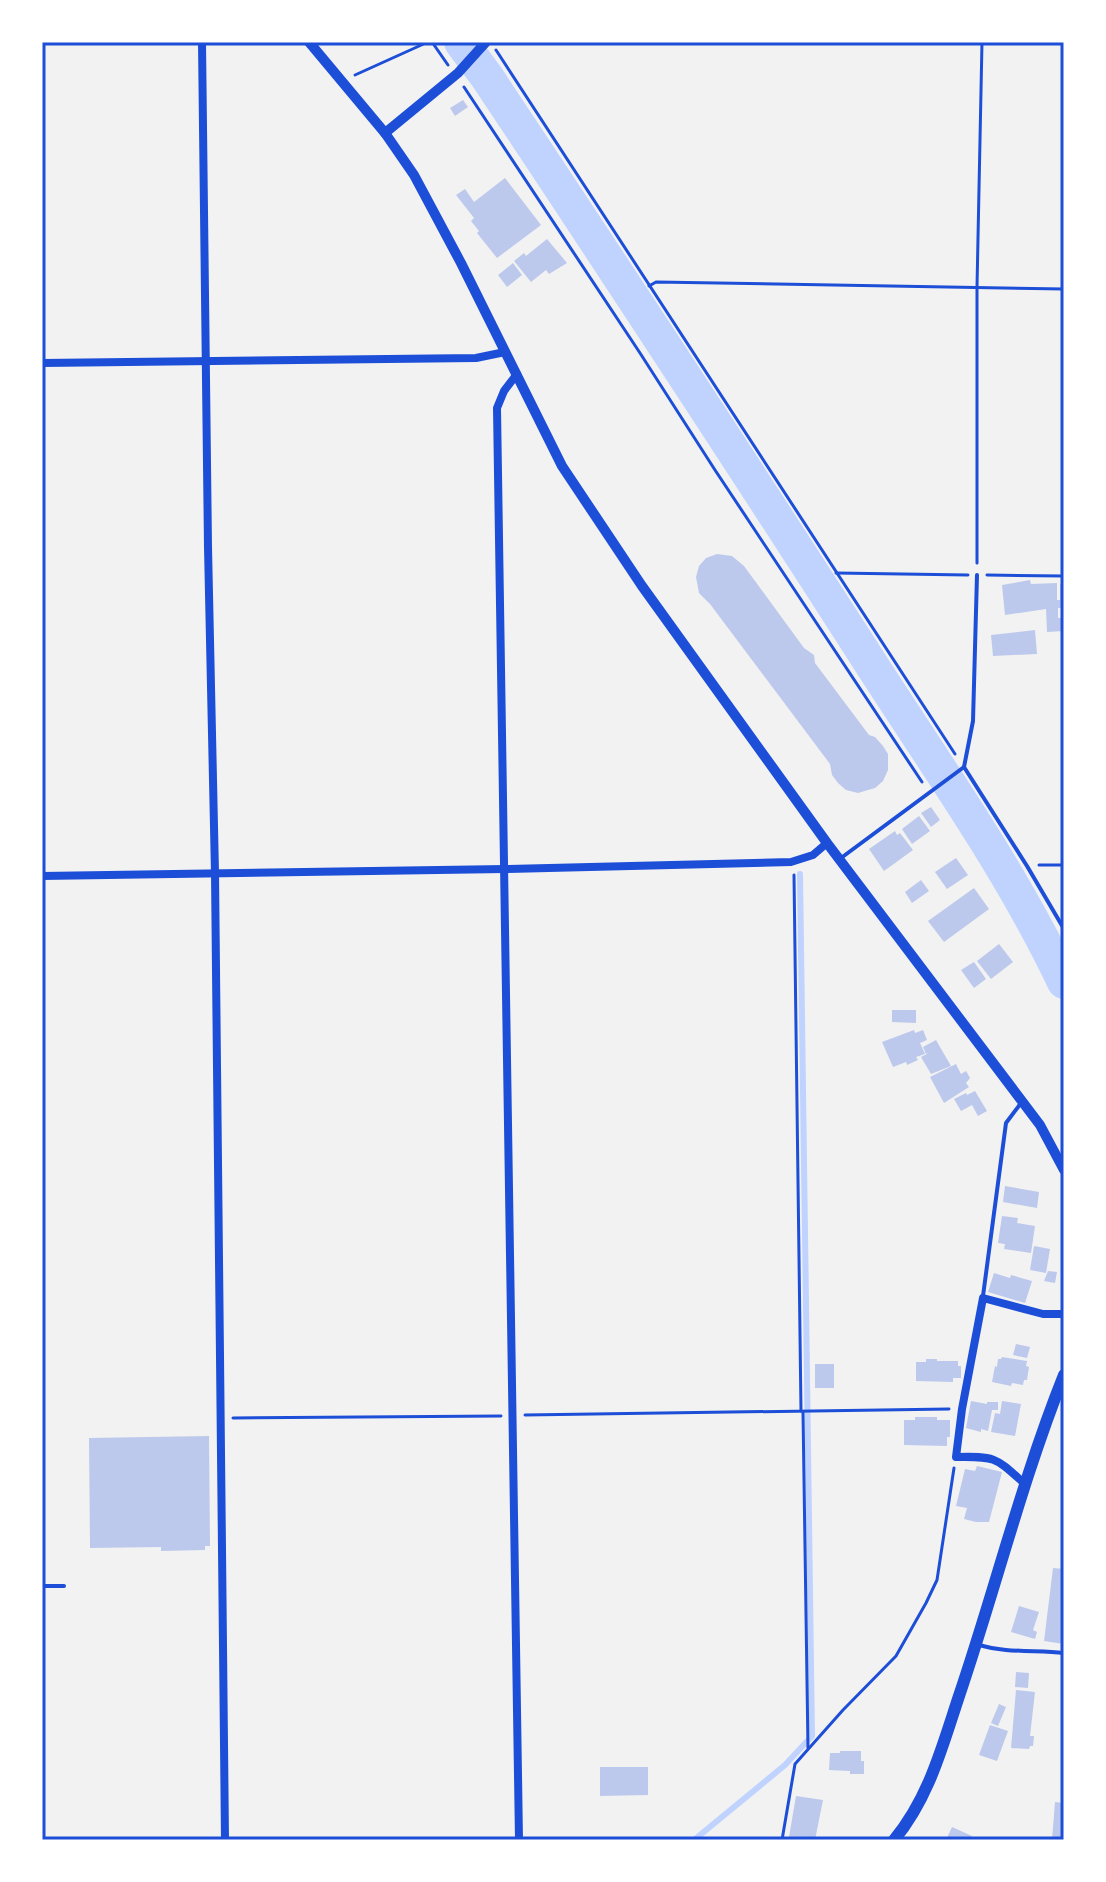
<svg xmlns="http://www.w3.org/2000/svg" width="1106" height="1882" font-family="Montserrat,sans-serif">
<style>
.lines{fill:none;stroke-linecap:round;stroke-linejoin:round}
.stream{stroke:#bfd3fe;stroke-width:6}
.river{stroke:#bfd3fe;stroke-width:34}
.building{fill:#bdc9ec}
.path{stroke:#1d4ed8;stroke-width:3}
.service{stroke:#1d4ed8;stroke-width:4}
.minor{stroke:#1d4ed8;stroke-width:8}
.tertiary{stroke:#1d4ed8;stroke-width:10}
.primary{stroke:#1d4ed8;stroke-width:12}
.neatline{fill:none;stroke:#1d4ed8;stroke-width:3}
</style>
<rect width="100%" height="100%" fill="#f2f2f2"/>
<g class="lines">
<polyline class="stream" points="694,1840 785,1765 812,1736 800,874"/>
<path class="river" d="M461,42L487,77C614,268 740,460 864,653C933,761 1009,866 1064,982"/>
</g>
<g class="building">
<polygon points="463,100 468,107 455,116 450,108"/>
<polygon points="505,178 541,225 497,258 477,233 479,231 471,221 474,218 456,195 465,189 474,202"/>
<polygon points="547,239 567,263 549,274 546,270 531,282 514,261 524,253 526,256"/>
<polygon points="513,263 522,275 507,287 498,275"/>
<polygon points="717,554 732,556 744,566 804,648 814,655 815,663 869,735 875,737 883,746 888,754 888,770 883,781 875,788 858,793 846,790 838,783 832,775 830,764 710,604 699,593 696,577 699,566 706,558"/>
<polygon points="1030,580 1031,584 1057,583 1057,600 1060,600 1060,584 1064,584 1064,617 1061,617 1061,608 1058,608 1058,618 1064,618 1064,631 1047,632 1046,609 1005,615 1002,585"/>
<polygon points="1035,630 1037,654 993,656 991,635"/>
<polygon points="931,807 940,820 931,827 921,813"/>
<polygon points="919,816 930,831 912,844 902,829"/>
<polygon points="895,831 897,835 900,833 913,850 884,871 869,849"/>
<polygon points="956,858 968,875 947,889 935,872"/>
<polygon points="921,880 929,891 912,903 905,892"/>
<polygon points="974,888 989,909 944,942 928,921"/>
<polygon points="999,944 1013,962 991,979 977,961"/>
<polygon points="974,962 986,979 974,988 961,970"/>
<polygon points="892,1010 916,1010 916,1023 892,1022"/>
<polygon points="914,1030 915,1033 923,1030 927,1040 920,1043 925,1054 916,1057 918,1060 907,1065 906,1062 893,1067 882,1042"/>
<polygon points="936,1040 951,1066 931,1074 921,1057 929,1053 926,1054 923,1047"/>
<polygon points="956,1064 961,1074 966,1071 970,1078 966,1083 969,1087 944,1103 930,1077"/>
<polygon points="975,1091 987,1111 978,1116 972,1105 961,1111 954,1099 966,1093 967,1095"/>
<polygon points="1005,1186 1039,1192 1037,1208 1003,1202"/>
<polygon points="1002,1216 1018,1218 1017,1223 1035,1226 1031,1253 1004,1249 1005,1244 998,1243"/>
<polygon points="1034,1246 1050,1249 1046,1273 1030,1270"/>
<polygon points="1048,1271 1057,1272 1055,1283 1044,1281"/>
<polygon points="994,1273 1010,1278 1011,1275 1032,1281 1025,1303 988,1292"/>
<polygon points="1016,1344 1030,1347 1027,1358 1013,1355"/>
<polygon points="1002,1357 1027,1361 1026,1366 1029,1367 1027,1380 1024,1380 1023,1385 1012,1383 1011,1386 992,1382 995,1366 997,1367 998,1359 1001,1359"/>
<polygon points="926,1359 937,1359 937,1361 958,1361 958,1366 961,1366 961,1378 953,1378 953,1382 916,1381 916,1362 926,1362"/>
<rect x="815" y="1364" width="19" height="24"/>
<polygon points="971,1401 987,1404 987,1402 998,1402 998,1410 992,1410 988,1431 981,1429 981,1432 966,1428"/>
<polygon points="1002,1401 1021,1404 1015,1436 991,1432 995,1413 1000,1414"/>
<polygon points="915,1417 937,1417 937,1420 950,1420 950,1437 947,1437 947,1446 904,1445 904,1420 915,1420"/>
<polygon points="209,1436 210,1546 205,1546 205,1550 161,1551 161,1547 90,1548 89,1438"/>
<polygon points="977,1466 1002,1472 989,1522 976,1522 964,1519 967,1508 956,1506 965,1469 975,1471"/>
<polygon points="1053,1568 1064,1569 1064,1644 1044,1641"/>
<polygon points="1019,1606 1039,1612 1033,1630 1037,1632 1035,1639 1011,1632"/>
<polygon points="1016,1672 1029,1673 1028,1688 1015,1687"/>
<polygon points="1016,1690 1035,1692 1030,1736 1034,1736 1033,1746 1030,1746 1029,1749 1011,1748"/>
<polygon points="999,1704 1006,1707 998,1726 991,1723"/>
<polygon points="990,1725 1008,1731 997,1761 979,1755"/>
<polygon points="840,1751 861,1751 861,1761 864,1761 864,1774 850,1774 850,1771 829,1770 830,1753 840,1753"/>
<polygon points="600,1767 648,1767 648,1795 600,1796"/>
<polygon points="796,1796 823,1800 815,1840 789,1837"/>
<polygon points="1055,1802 1064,1803 1064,1840 1052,1840"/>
<polygon points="952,1827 972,1836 970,1840 946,1840"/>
</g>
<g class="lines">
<g class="path">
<polyline points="432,42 448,65"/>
<polyline points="496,50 955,754"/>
<polyline points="355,75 428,42"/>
<polyline points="464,87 640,353 715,470 922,782"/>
<polyline points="649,286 656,282 1064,289"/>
<polyline points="977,563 977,287 982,42"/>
<polyline points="836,573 968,575"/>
<polyline points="987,575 1064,576"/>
<polyline points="1039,865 1064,865"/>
<polyline points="794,875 801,1411"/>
<polyline points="803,1412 808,1748"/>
<polyline points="525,1415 949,1409"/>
<polyline points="233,1418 501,1416"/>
<polyline points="782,1840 795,1764 843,1710 896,1656 926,1603 937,1580 954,1468"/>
</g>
<g class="service">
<polyline points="964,767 1027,866 1064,929"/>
<polyline points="841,858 964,767 973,721 977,575"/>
<polyline points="983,1296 1006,1123 1021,1103"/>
<polyline points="42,1586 64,1586"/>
<path d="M979,1645C1006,1653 1036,1650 1064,1653"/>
</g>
<g class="minor">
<polyline points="202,42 208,547 215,873 225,1840"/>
<polyline points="42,363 476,358 505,352"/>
<polyline points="517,374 504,391 497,408 519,1840"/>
<polyline points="42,876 505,869 791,862 813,855 827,843"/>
<path d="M1026,1485C996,1458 997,1456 956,1457L962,1409L983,1298L1043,1314H1064"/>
</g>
<g class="tertiary">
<polyline points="309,42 385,133 414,175 461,263 562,466 642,586 827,843 1040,1125 1064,1170"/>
<polyline points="385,133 458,73 486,42"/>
</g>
<path class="primary" d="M894,1840C929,1798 942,1747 959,1696C995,1590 1022,1480 1064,1375"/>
</g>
<rect width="1106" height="1882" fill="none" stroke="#ffffff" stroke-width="88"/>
<rect x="44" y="44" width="1018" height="1794" class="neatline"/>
</svg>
